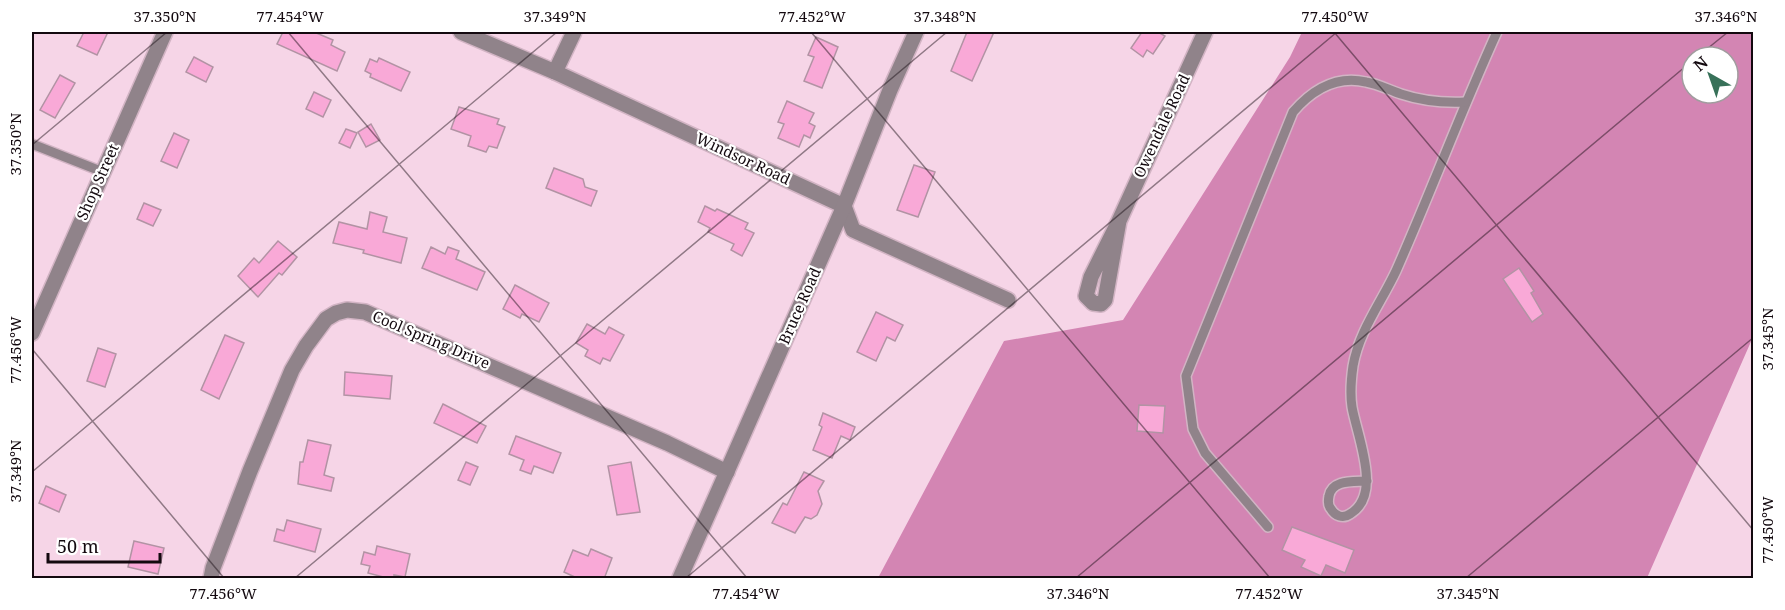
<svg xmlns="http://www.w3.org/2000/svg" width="1785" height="610" font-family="'Noto Serif',serif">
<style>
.forest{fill:#d385b3;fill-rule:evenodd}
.building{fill:#f9a9d7;stroke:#b293a4;stroke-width:1.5}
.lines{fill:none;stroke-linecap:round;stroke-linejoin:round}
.lane-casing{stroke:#d2b4c4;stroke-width:12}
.street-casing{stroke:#d2b4c4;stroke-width:18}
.lane{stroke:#90838a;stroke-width:9}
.street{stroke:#90838a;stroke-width:15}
.ticks{fill:none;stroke:#13090f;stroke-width:1.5;stroke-opacity:0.45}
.labels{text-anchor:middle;stroke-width:4.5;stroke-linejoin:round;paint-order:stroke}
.street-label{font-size:15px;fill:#13090f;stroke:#fff}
.neatline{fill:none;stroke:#13090f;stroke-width:2}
.ticks-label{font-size:15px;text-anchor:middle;fill:#13090f}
</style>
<rect width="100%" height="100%" fill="#f6d5e7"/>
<path class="forest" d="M1302,32H1753V337L1647,578H878L1004,341L1123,320L1290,57ZM1692,57H1728V93H1692Z"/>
<g class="building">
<polygon points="84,32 108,32 97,55 77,46"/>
<polygon points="283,32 314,32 333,40 331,45 345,52 337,71 277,44"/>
<polygon points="967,32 994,32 972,81 951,71"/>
<polygon points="1142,32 1158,32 1165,36 1153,54 1147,50 1143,57 1131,48"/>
<polygon points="816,37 838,47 822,88 804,81 814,57 808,55"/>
<polygon points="194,57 213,67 206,82 186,72"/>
<polygon points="379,58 410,72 401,91 370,77 371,74 365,71 370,59 377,62"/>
<polygon points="60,75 75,83 55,118 40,110"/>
<polygon points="314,92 331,100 323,117 306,109"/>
<polygon points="787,101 814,113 809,123 815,126 810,138 804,135 799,147 778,138 784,124 778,122"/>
<polygon points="459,107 499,119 497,124 505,127 497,148 489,146 486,152 468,146 471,136 451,129"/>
<polygon points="371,124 380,140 366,147 358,132"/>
<polygon points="346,129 357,133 350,148 339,143"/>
<polygon points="174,133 189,140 177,168 161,161"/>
<polygon points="914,165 935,172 918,217 897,210"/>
<polygon points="554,168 583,179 585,187 597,191 591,206 546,188"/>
<polygon points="144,203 161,210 153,226 137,219"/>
<polygon points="705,206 715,211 717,209 748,223 745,229 754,233 742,256 731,250 734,244 708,232 710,228 698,222"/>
<polygon points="370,212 387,217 383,232 407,238 401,263 363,253 364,250 333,243 339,222 367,229"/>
<polygon points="278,241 297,257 282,275 279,273 258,297 238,276 254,258 259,263"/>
<polygon points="431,247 445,254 448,247 459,251 456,259 485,272 477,290 422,268"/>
<polygon points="1519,268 1534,291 1531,293 1543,314 1532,322 1503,279"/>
<polygon points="515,285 549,303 539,322 522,314 520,318 503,309"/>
<polygon points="876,312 903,325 895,341 887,337 876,361 857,352"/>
<polygon points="587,324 605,334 609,327 624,335 610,361 603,358 600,364 585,356 588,350 576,343"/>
<polygon points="225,335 244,343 219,399 201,390"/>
<polygon points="98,348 116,354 105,387 87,381"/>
<polygon points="345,372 392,376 390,399 344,395"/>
<polygon points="443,404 486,426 477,443 434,423"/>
<polygon points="1139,405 1165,406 1163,433 1137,431"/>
<polygon points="823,413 855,427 850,440 841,436 832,458 813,450 822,427 819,425"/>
<polygon points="516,436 561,453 553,473 534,466 531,474 520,470 524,460 509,454"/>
<polygon points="308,440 331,445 324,475 334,478 331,491 298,484 300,462 303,462"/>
<polygon points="466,462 478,467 470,485 458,480"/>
<polygon points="631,462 640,512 617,515 608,466"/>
<polygon points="804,472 824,481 818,491 822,504 817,515 811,519 805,517 795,533 772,523 783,503 787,505"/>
<polygon points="46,486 66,495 59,512 39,503"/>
<polygon points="287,520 321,529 315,552 274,541 277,529 284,531"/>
<polygon points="1292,527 1354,550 1345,573 1326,565 1321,576 1301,567 1305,560 1282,550"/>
<polygon points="134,541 164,548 158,574 128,567"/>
<polygon points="377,546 410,554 405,577 394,575 394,579 391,579 368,573 370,566 361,564 364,552 375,555"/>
<polygon points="591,549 612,558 604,579 579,579 564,572 573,550 588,556"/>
</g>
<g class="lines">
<g class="lane-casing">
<g id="lane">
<polyline points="32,144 103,172"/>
<path d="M1367,481C1354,482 1332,479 1329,496C1328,501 1328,506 1331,509C1335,516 1343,519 1350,514C1383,495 1357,436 1352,407C1350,394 1351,380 1353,366C1359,331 1381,303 1396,271C1431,192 1461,111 1497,32"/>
<path d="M1268,527L1205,453L1193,429L1186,376L1293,112C1312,90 1336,75 1366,82C1378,84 1389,90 1401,94C1422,101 1443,103 1465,102"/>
</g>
</g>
<g class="street-casing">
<g id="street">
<polyline points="461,32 555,72 844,206 853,230 1008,300"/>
<polyline points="555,72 574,32"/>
<polyline points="1119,221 1105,300 1101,304 1093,303 1086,296 1091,277 1119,221 1205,32"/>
<polyline points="32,333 165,32"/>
<polyline points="211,578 213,568 250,471 292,370 306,346 326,319 336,313 347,310 365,312 667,443 727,472"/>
<polyline points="680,578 844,206 890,90 916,32"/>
</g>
</g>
<use href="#lane" class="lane"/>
<use href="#street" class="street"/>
</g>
<path class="ticks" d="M288,32L747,578M811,32L1270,578M1334,32L1754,531M1697,57L1728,32M32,145L167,32M32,349L224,578M32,472L557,32M295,578L947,32M686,578L1337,32M1076,578L1692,61M1466,578L1754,337"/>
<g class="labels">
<g class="street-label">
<text transform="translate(1162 126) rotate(-65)" y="5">Owendale Road</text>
<text transform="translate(743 159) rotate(25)" y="5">Windsor Road</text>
<text transform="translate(98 182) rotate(-66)" y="5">Shop Street</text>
<text transform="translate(800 306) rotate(-66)" y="5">Bruce Road</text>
<text transform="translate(431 340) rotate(23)" y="5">Cool Spring Drive</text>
</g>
</g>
<rect width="1785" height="610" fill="none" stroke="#ffffff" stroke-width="66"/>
<g transform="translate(1710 75) rotate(320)"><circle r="28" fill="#ffffff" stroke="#a19d9f" stroke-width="1.5"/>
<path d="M0-4.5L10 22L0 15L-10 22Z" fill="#387159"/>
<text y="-9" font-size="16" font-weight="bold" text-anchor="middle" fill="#13090f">N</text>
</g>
<path d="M48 553v9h112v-9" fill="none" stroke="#13090f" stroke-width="3"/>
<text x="57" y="553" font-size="18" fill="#13090f" stroke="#ffffff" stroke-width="4.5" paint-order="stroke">50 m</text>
<rect x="33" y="33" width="1719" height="544" class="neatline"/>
<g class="ticks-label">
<text x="165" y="22">37.350°N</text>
<text x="290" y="22">77.454°W</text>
<text x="555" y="22">37.349°N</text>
<text x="812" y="22">77.452°W</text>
<text x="945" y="22">37.348°N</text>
<text x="1335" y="22">77.450°W</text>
<text x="1726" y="22">37.346°N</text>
<text transform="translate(16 144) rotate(-90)" y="5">37.350°N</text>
<text transform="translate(1768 339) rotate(-90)" y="5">37.345°N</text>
<text transform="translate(16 350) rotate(-90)" y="5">77.456°W</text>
<text transform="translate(16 471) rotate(-90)" y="5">37.349°N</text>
<text transform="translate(1768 530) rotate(-90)" y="5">77.450°W</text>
<text x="223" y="599">77.456°W</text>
<text x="746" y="599">77.454°W</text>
<text x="1078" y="599">37.346°N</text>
<text x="1269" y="599">77.452°W</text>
<text x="1468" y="599">37.345°N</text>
</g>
</svg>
